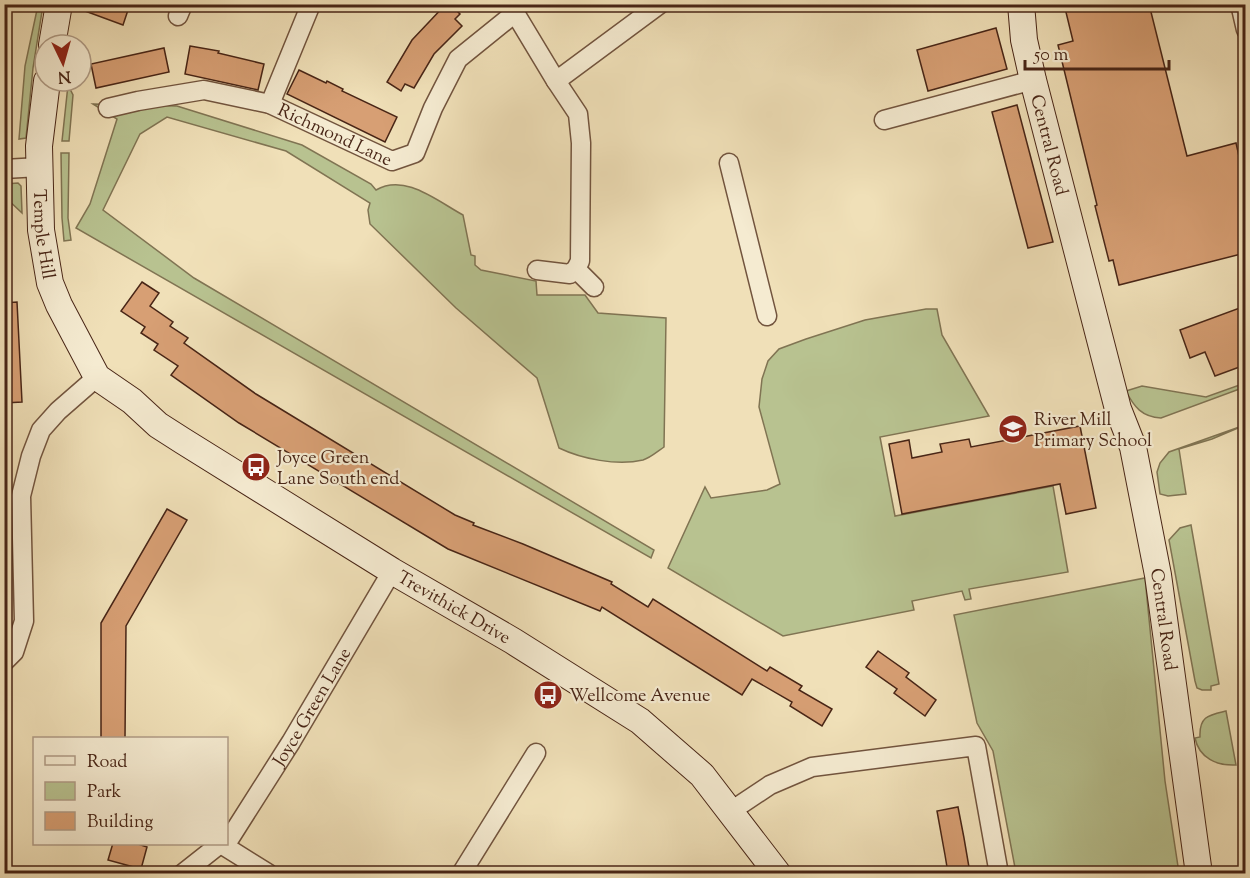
<svg xmlns="http://www.w3.org/2000/svg" width="1250" height="878" font-family="'Sorts Mill Goudy',serif">
<style>
.green{fill:#b8c290;stroke:#807453;stroke-width:1.5}
.building{fill:#d79f74;stroke:#482516;stroke-width:1.5}
.lines{fill:none;stroke-linecap:round;stroke-linejoin:round}
.street-casing{stroke:#72543e;stroke-width:21}
.secondary-casing{stroke:#482516;stroke-width:28}
.street{stroke:#f5ebd1;stroke-width:18}
.secondary{stroke:#f5ebd1;stroke-width:26}
.labels{text-anchor:middle;stroke-width:4.5;stroke-linejoin:round;paint-order:stroke}
.street-label{font-size:18px;fill:#482516;stroke:#f5ebd1}
.poi-label{font-size:18px;fill:#482516;stroke:#f5ebd1;text-anchor:start}
</style>
<rect width="100%" height="100%" fill="#f0e0b8"/>
<filter id="stains"><feTurbulence type="fractalNoise" baseFrequency=".00333" numOctaves="4"/><feColorMatrix values="0 0 0 0 .2 0 0 0 0 .09 0 0 0 0 .02 0 0 0 .5 -.17"/></filter>
<radialGradient id="worn" r=".72"><stop offset=".6" stop-color="#630" stop-opacity="0"/><stop offset="1" stop-color="#630" stop-opacity=".3"/></radialGradient>
<g class="green">
<polygon points="38,5 43,5 33,68 26,138 19,139 25,66"/>
<polygon points="68,85 73,95 69,141 62,141"/>
<path d="M93,104L177,106L302,145L371,184L376,190C405,173 437,201 463,215L471,255L475,256V265L481,270L536,281L537,295H585L598,313L666,318L664,447C658,451 650,458 643,460C617,466 582,459 559,448L537,378L456,308L370,224L368,210L370,203L286,151L167,117L140,134L103,210L194,278L654,550L651,558L76,228L90,204L117,119Z"/>
<polygon points="61,153 69,153 68,218 71,240 64,241 62,218"/>
<polygon points="18,183 21,186 22,213 5,197 5,184"/>
<polygon points="926,309 937,309 942,335 989,416 880,437 895,516 1053,486 1068,572 969,589 971,599 965,600 962,591 912,601 914,610 783,636 668,568 705,487 711,498 767,490 780,484 759,407 762,379 768,361 779,349 806,339 865,320"/>
<path d="M1245,383V387L1161,418C1142,417 1134,407 1126,391L1142,386L1206,397Z"/>
<polygon points="1245,425 1212,439 1179,449 1186,494 1168,496 1160,494 1157,472 1160,463 1169,452"/>
<polygon points="1191,525 1219,684 1211,686 1211,690 1202,690 1197,688 1195,681 1169,540 1180,528"/>
<polygon points="1145,578 1165,781 1179,873 1016,873 993,751 977,723 954,615"/>
<path d="M1226,711L1236,765C1217,766 1199,758 1195,738L1200,737C1199,716 1209,715 1226,711Z"/>
</g>
<g class="building">
<polygon points="74,4 130,4 123,25 74,7"/>
<polygon points="446,4 450,4 460,14 455,19 462,26 434,54 414,88 405,84 401,91 387,82 412,40"/>
<polygon points="1064,4 1149,4 1187,156 1236,143 1245,183 1245,253 1119,285 1113,260 1109,261 1095,206 1097,205 1058,45 1073,41"/>
<polygon points="996,28 1007,69 928,91 917,50"/>
<polygon points="190,46 219,51 218,53 264,64 258,90 185,74"/>
<polygon points="164,48 169,72 96,88 91,64"/>
<polygon points="299,70 326,83 327,81 343,89 342,91 397,117 385,142 287,94"/>
<polygon points="1017,105 1053,242 1028,248 992,112"/>
<polygon points="142,282 159,293 150,306 173,322 170,326 188,338 184,343 256,394 455,515 474,523 473,525 523,544 612,582 611,584 648,607 653,599 767,671 770,667 802,686 799,690 832,709 822,726 790,706 792,702 752,679 742,695 602,607 600,611 448,549 239,423 171,375 178,366 154,350 158,344 141,333 145,327 121,311"/>
<polygon points="17,302 22,402 4,403 4,303"/>
<polygon points="1245,306 1245,365 1215,376 1205,352 1190,358 1180,330"/>
<polygon points="1080,426 1096,508 1066,514 1060,484 902,514 889,444 909,440 912,458 942,452 940,444 969,439 971,447"/>
<polygon points="167,509 187,520 126,626 125,738 101,738 101,623"/>
<polygon points="878,651 909,673 906,677 936,700 925,716 894,693 897,689 866,667"/>
<polygon points="958,807 964,838 970,873 948,873 945,855 937,811"/>
<polygon points="113,843 135,843 147,847 141,869 108,860"/>
</g>
<g class="lines">
<g class="street-casing">
<g id="street">
<polyline points="1240,4 1246,30"/>
<polyline points="515,13 556,81 660,4"/>
<polyline points="178,16 183,4"/>
<polyline points="270,104 311,4"/>
<path id="s1" d="M108,108L138,101L204,90L270,104L392,161L415,153L433,108L458,59L515,13L509,4"/>
<polyline points="884,120 1033,80"/>
<polyline points="729,163 767,316"/>
<polyline points="4,169 40,167"/>
<polyline points="576,269 594,287"/>
<polyline points="537,270 570,274 576,269 580,261 581,143 578,114 556,81"/>
<polyline points="4,662 14,652 24,621 21,496 31,456 41,430 58,411 97,377"/>
<polyline points="731,811 770,785 812,767 976,746 999,874"/>
<path id="s2" d="M226,840L230,838L291,742L392,571"/>
<polyline points="221,844 269,874"/>
<polyline points="182,874 220,844"/>
<polyline points="461,874 536,753"/>
</g>
</g>
<g class="secondary-casing">
<g id="secondary">
<path id="s3" d="M1021,4L1024,40L1033,80L1118,409L1133,447L1158,575L1199,874"/>
<polyline points="52,45 59,4"/>
<path id="s4" d="M47,81L39,146L41,230L50,283L59,305L97,377L132,401L158,425L183,441L392,571L513,641L640,721L702,775L778,874"/>
</g>
</g>
<use href="#street" class="street"/>
<use href="#secondary" class="secondary"/>
</g>
<defs>
<g id="school-disc" transform="scale(1.5)"><circle r="9.5" fill="#8f2418" stroke="#f5ebd1"/><path d="M0-5L7-2L0 1L-7-2ZM-4 1L0 2.5L4 1V4Q0 6-4 4Z" fill="#fff"/></g>
<g id="bus-disc" transform="scale(1.5)"><circle r="9.5" fill="#8f2418" stroke="#f5ebd1"/><path d="M-5-6H5V4H4V6H2V4H-2V6H-4V4H-5ZM-3.5-4V0h7V-4ZM-3.5 1.2v1.5H-2V1.2ZM2 1.2v1.5H3.5V1.2Z" fill="#fff"/></g>
</defs>
<g fill-rule="evenodd">
<use href="#school-disc" x="1013" y="429"/>
<use href="#bus-disc" x="256" y="467"/>
<use href="#bus-disc" x="548" y="695"/>
</g>
<g class="labels">
<g class="street-label">
<text dy="6" stroke="none"><textPath href="#s1" startOffset="237">Richmond Lane</textPath></text>
<text dy="6" stroke="none"><textPath href="#s3" startOffset="144">Central Road</textPath></text>
<text dy="6" stroke="none"><textPath href="#s4" startOffset="154">Temple Hill</textPath></text>
<text dy="6" stroke="none"><textPath href="#s4" startOffset="734">Trevithick Drive</textPath></text>
<text dy="6" stroke="none"><textPath href="#s3" startOffset="633">Central Road</textPath></text>
<text dy="6" stroke="none"><textPath href="#s2" startOffset="159">Joyce Green Lane</textPath></text>
</g>
<g class="poi-label">
<text x="1034" y="425">River Mill<tspan x="1034" dy="21">Primary School</tspan></text>
<text x="277" y="463">Joyce Green<tspan x="277" dy="21">Lane South end</tspan></text>
<text x="569" y="701">Wellcome Avenue</text>
</g>
</g>
<rect width="1250" height="878" fill="none" stroke="#f0e0b8" stroke-width="24"/>
<rect x="6" y="6" width="1238" height="866" fill="none" stroke="#482516" stroke-width="3"/>
<rect x="12" y="12" width="1226" height="854" fill="none" stroke="#482516" stroke-width="1.5"/>
<rect x="33" y="737" width="195" height="108" fill="#f5ebd1" stroke="#b09c86" stroke-width="1.5"/>
<rect x="45" y="756" width="30" height="9" fill="#f5ebd1" stroke="#b09c86" stroke-width="1.5"/>
<text x="87" y="767" font-size="18" fill="#482516">Road</text>
<rect x="45" y="782" width="30" height="18" fill="#b8c290" stroke="#b09c86" stroke-width="1.5"/>
<text x="87" y="797" font-size="18" fill="#482516">Park</text>
<rect x="45" y="812" width="30" height="18" fill="#d79f74" stroke="#b09c86" stroke-width="1.5"/>
<text x="87" y="827" font-size="18" fill="#482516">Building</text>
<g transform="translate(63 63) rotate(175)"><circle r="28" fill="#f5ebd1" stroke="#b09c86" stroke-width="1.5"/>
<path d="M0-4.5L10 22L0 15L-10 22Z" fill="#8f2418"/>
<text y="-9" font-size="16" font-weight="bold" text-anchor="middle" fill="#482516">N</text>
</g>
<path d="M1025 60v9h144v-9" fill="none" stroke="#482516" stroke-width="3"/>
<text x="1034" y="60" font-size="18" fill="#482516" stroke="#f5ebd1" stroke-width="4.5" paint-order="stroke">50 m</text>
<rect width="100%" height="100%" filter="url(#stains)"/>
<rect width="100%" height="100%" fill="url(#worn)"/>
</svg>
